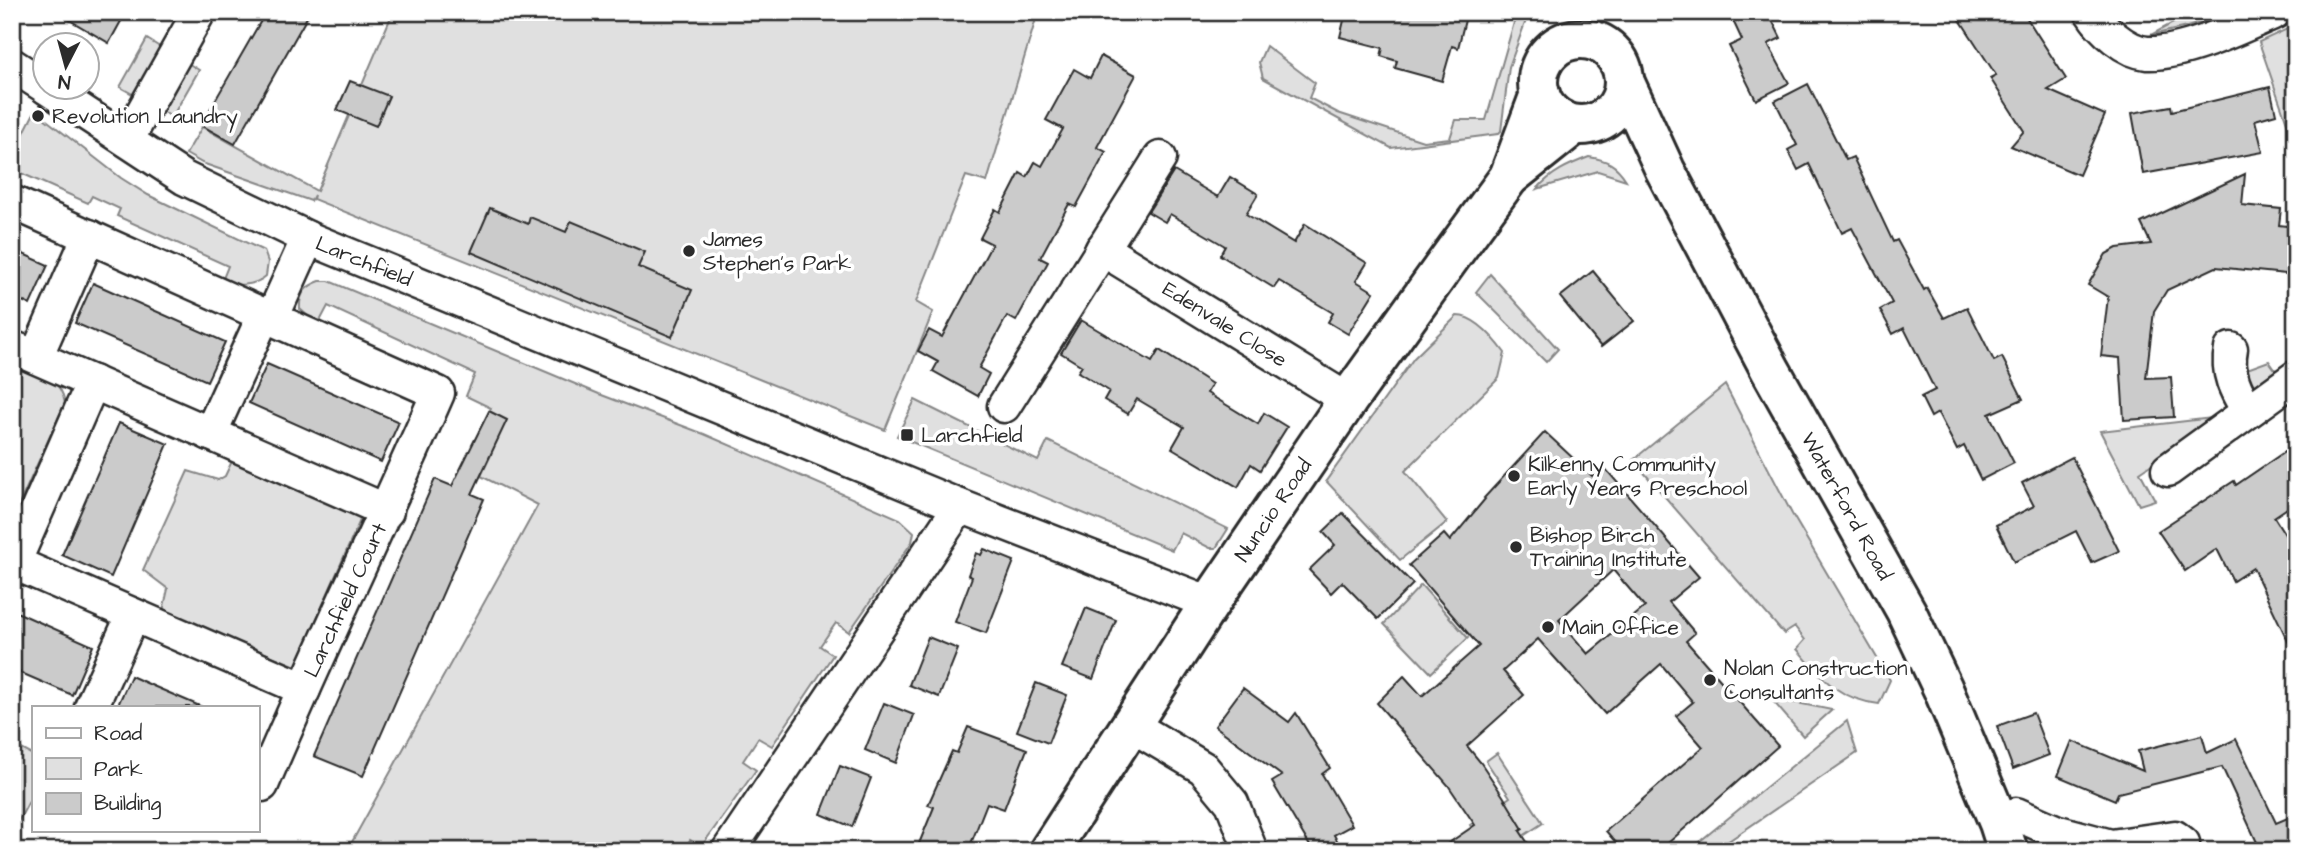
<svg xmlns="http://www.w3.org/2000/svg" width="2308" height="863" font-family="'Architects Daughter',sans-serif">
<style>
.green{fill:#e0e0e0;stroke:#868686;stroke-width:2}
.building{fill:#cbcbcb;stroke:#2b2b2b;stroke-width:2;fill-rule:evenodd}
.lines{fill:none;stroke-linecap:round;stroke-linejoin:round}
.minor-casing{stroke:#2b2b2b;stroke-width:37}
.tertiary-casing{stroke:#2b2b2b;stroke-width:44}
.secondary-casing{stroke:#2b2b2b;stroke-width:44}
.minor{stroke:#fff;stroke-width:32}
.tertiary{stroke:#fff;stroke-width:38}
.secondary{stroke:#fff;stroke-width:38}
.poi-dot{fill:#2b2b2b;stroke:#fff;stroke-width:2.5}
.labels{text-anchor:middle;stroke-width:7;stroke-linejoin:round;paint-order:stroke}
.poi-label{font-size:21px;fill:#2b2b2b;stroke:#fff;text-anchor:start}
.street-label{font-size:21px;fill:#2b2b2b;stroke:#fff}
</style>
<rect width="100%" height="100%" fill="#fff"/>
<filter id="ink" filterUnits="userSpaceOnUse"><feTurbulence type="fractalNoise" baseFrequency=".0143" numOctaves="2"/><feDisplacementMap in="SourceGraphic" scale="14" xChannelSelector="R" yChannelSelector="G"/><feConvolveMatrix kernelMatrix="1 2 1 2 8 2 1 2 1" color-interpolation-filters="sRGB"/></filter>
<g filter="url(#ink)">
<g class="green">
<polygon points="393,12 1038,12 987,182 966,176 916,302 933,312 885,430 313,199 314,195 311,201 202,163 186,154 202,127 317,191"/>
<polygon points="1517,12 1529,12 1509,67 1501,131 1498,134 1391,148 1263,78 1259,62 1266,46 1315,83 1309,98 1338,113 1423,141 1450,138 1456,120 1486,120"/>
<polygon points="2193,12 2228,12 2229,14 2187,27 2151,35"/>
<polygon points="2296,25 2296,149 2259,42"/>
<polygon points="147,39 163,49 136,96 120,87"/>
<polygon points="186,62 199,70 172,117 159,109"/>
<path d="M35,111L121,178L148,195L264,251L268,262L266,276C255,286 235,287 222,281L228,266L117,216L120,209L92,196L88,203L12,169V156Z"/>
<path d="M1589,157C1607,160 1616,164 1626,180L1598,171L1537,189C1552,172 1568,165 1589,157Z"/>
<polygon points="1490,274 1558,349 1546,362 1476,292"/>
<path d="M320,281H329L599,394L704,434L900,519L914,532L912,542L849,632L836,623L820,646L833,655L772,746L758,738L743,761L756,770L701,847L690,840L683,851H347L538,505L481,476L491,455L472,445L491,408L466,396L475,374L328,306L318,325L300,309C299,293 306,286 320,281Z"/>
<path d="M1457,316C1476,316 1494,338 1505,353L1499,378L1405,471L1447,522L1400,560L1326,481L1414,358Z"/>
<polygon points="2269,361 2279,375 2258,390 2252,389 2245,375 2247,369"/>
<path d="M12,363C37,373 60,375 65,403L12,520Z"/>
<path d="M1725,385L1792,514L1890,680L1879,704C1837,699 1822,678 1797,649L1805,640L1795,627L1784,634L1633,460Z"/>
<polygon points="915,400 1038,461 1048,441 1228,529 1216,548 1210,548 1181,533 1172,550 897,436"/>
<polygon points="2221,417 2140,472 2155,500 2139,505 2100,431"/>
<polygon points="232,461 361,518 296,666 163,611 168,589 143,570 188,471 218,480 225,476"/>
<polygon points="1421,585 1468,638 1431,673 1384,624"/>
<polygon points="1777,699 1832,710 1803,736 1772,700"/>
<polygon points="1847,721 1857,753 1714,851 1688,851"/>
<polygon points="12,744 33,755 33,794 12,833"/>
<polygon points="1497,753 1543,823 1523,836 1486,851 1470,825 1510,797 1486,761"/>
</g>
<g class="building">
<polygon points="56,12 126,12 109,43"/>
<polygon points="266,12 310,12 235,144 201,125"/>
<polygon points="1346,12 1467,12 1458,48 1452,46 1442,81 1395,68 1397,61 1381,56 1383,48 1340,37"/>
<polygon points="1729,12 1768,12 1781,38 1768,44 1789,83 1756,100 1729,46 1742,40"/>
<polygon points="1955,12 2023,12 2066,79 2048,90 2105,115 2079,175 2011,146 2024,131 1990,78 1996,75"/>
<polygon points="1101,56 1136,75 1097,147 1106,152 1076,207 1069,204 1040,258 1048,262 1016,321 1007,316 979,368 989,374 978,396 933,371 938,362 918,351 929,330 942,337 992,244 980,238 995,209 1000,212 1020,173 1027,177 1035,162 1042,166 1063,129 1046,120 1074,69 1090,78"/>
<polygon points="350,81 389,96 376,126 337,110"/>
<polygon points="1808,84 1846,160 1853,157 1893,242 1897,240 1924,290 1927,288 1944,318 1967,307 1994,361 2002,357 2023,399 1989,414 2014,463 1981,480 1964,446 1957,450 1938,413 1931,417 1921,397 1935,390 1904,328 1893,334 1880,310 1892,303 1852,228 1842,233 1809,164 1798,170 1788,150 1797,145 1775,101"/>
<polygon points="2270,87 2276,114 2255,120 2263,152 2143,174 2132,113 2171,106 2172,111"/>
<polygon points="1174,171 1218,197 1230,177 1258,194 1246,214 1294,243 1305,224 1367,263 1356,281 1374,292 1348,334 1328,322 1333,313 1279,281 1274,288 1220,255 1225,246 1170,214 1165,222 1148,212"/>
<polygon points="2245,174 2242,205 2281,209 2279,225 2296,227 2296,275 2216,267 2167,290 2154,311 2146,378 2171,377 2174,417 2124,420 2120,358 2101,356 2108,297 2088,285 2106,254 2117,248 2151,244 2141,223"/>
<polygon points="490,208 528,224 530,217 566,232 571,221 645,252 638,267 692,290 672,337 471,252"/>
<polygon points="12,249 48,265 30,305 12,296"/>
<polygon points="1593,271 1634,321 1601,347 1560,297"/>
<polygon points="93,283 225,342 207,381 75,323"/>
<polygon points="1081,320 1152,362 1159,350 1212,384 1207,393 1258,424 1264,413 1287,427 1260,470 1251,464 1238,487 1172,448 1184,427 1137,399 1128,414 1104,400 1109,391 1078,372 1082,366 1061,353"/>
<polygon points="267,364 399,422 381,462 249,403"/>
<polygon points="489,411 507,420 472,494 484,499 363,776 314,756 435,479 452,486"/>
<polygon points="119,423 168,444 111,577 62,555"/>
<path d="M1545,432L1592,476L1604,467L1699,577L1669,602L1695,633L1686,641L1778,746L1659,851H1623L1606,831L1703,747L1676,716L1693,702L1661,664L1605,714L1538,639L1503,671L1524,695L1467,746L1481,763L1503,796L1523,829L1520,831L1533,851H1437L1475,825L1448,785L1377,703L1404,676L1422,696L1479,646L1409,565L1444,534L1450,541L1485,499L1484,498ZM1613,570L1645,607L1588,654L1559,620Z"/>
<polygon points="2296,444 2296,502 2274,517 2296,552 2296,658 2253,568 2233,581 2217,549 2185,571 2158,531 2234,481 2236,485"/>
<polygon points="2072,457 2119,551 2092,563 2076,531 2014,562 1996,525 2034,506 2022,483"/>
<polygon points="1343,513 1413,584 1378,619 1342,582 1331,593 1309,570 1335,545 1323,532"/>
<polygon points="984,549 1014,561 986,633 955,622 972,577 968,575 976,553 981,555"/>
<polygon points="1086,608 1116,620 1093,679 1062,667"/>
<polygon points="12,610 93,646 72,695 12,669"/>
<polygon points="928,637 958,649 939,697 909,685"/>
<polygon points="131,676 153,686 202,707 117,707"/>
<polygon points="1036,683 1067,695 1048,743 1017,731"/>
<polygon points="1243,688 1289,722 1296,713 1330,768 1322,774 1352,825 1334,835 1343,851 1313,851 1272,782 1282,776 1215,726"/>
<polygon points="884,703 914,715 896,763 865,750"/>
<polygon points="2033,713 2049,755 2013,769 1997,726"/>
<polygon points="968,727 1027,749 1004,809 987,803 968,851 916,851 934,807 928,805 952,751 957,753"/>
<polygon points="2202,735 2207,753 2236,739 2276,823 2290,817 2296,831 2296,851 2261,851 2222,767 2118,793 2115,800 2058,776 2072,741 2143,771 2138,751"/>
<polygon points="840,766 871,778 852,827 821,814"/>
</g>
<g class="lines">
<g class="minor-casing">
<g id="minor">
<path d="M2091,12C2102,29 2125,51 2147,53C2183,55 2241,27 2275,12"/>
<polyline points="12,65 46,87"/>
<polyline points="47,88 184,178 308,238 960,506 1210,603"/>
<polyline points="127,140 199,12"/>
<path d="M12,202L438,393C381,524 318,653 262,785"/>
<polyline points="1102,249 1348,400"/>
<polyline points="272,318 308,238"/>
<polyline points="12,347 387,511"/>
<path d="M2231,349C2226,373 2236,391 2248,411"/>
<polyline points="36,357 89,236"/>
<polyline points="1004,406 1160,158"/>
<polyline points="210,434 264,315"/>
<polyline points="2168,470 2296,377"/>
<polyline points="12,562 304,689"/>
<polyline points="14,563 93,382"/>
<polyline points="91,707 133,615"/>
<polyline points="1131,725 1203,768 1232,803 1251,851"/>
<polyline points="1999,823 2016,814 2055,831 2111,846 2175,837 2183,843 2183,851"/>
<polyline points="728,851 960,506"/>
</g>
</g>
<g class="tertiary-casing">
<g id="tertiary">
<polyline points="1509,177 1540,94"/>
<polyline points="1049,851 1210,603 1348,400 1452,255 1509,177 1574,125"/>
</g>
</g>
<g class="secondary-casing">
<g id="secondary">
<circle cx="1581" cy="82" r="43"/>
<polyline points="1625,83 1665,170 1770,369 1906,611 1943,689 1999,823 2008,851"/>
</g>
</g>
<use href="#minor" class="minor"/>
<use href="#tertiary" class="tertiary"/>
<use href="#secondary" class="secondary"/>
</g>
</g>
<g class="poi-dot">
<circle cx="38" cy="116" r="7"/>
<circle cx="689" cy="251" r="7"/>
<rect x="900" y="428" width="14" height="14" rx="3.5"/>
<circle cx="1514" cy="476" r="7"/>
<circle cx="1516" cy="547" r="7"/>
<circle cx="1548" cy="627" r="7"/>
<circle cx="1710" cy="680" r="7"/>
</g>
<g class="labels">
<g class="poi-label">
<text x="52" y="123">Revolution Laundry</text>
<text x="703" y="246">James<tspan x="703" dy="24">Stephen's Park</tspan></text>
<text x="921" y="442">Larchfield</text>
<text x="1528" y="471">Kilkenny Community<tspan x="1528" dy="24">Early Years Preschool</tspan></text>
<text x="1530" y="542">Bishop Birch<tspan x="1530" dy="24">Training Institute</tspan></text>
<text x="1562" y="634">Main Office</text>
<text x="1724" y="675">Nolan Construction<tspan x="1724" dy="24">Consultants</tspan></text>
</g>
<g class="street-label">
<text transform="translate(364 261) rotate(22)" y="7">Larchfield</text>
<text transform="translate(1225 324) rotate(32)" y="7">Edenvale Close</text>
<text transform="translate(1847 506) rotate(61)" y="7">Waterford Road</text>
<text transform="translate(1273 510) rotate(-56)" y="7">Nuncio Road</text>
<text transform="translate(345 600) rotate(-65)" y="7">Larchfield Court</text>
</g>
</g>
<rect width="2308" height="863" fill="none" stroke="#fff" stroke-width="42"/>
<rect x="21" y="21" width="2266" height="821" fill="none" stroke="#2b2b2b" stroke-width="2.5" filter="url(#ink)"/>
<rect x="32" y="706" width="228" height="126" fill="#ffffff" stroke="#aaaaaa" stroke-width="2"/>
<rect x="46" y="728" width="35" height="10" fill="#ffffff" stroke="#aaaaaa" stroke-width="2"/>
<text x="94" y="740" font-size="21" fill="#2b2b2b">Road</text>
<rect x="46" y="758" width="35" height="21" fill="#e0e0e0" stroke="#aaaaaa" stroke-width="2"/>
<text x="94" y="776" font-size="21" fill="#2b2b2b">Park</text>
<rect x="46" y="793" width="35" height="21" fill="#cbcbcb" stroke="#aaaaaa" stroke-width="2"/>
<text x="94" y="810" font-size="21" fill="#2b2b2b">Building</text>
<g transform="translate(66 66) rotate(186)"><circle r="33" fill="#ffffff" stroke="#aaaaaa" stroke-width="2"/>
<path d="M0-5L12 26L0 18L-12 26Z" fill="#2b2b2b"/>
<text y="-10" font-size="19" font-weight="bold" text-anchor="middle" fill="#2b2b2b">N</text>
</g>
</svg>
